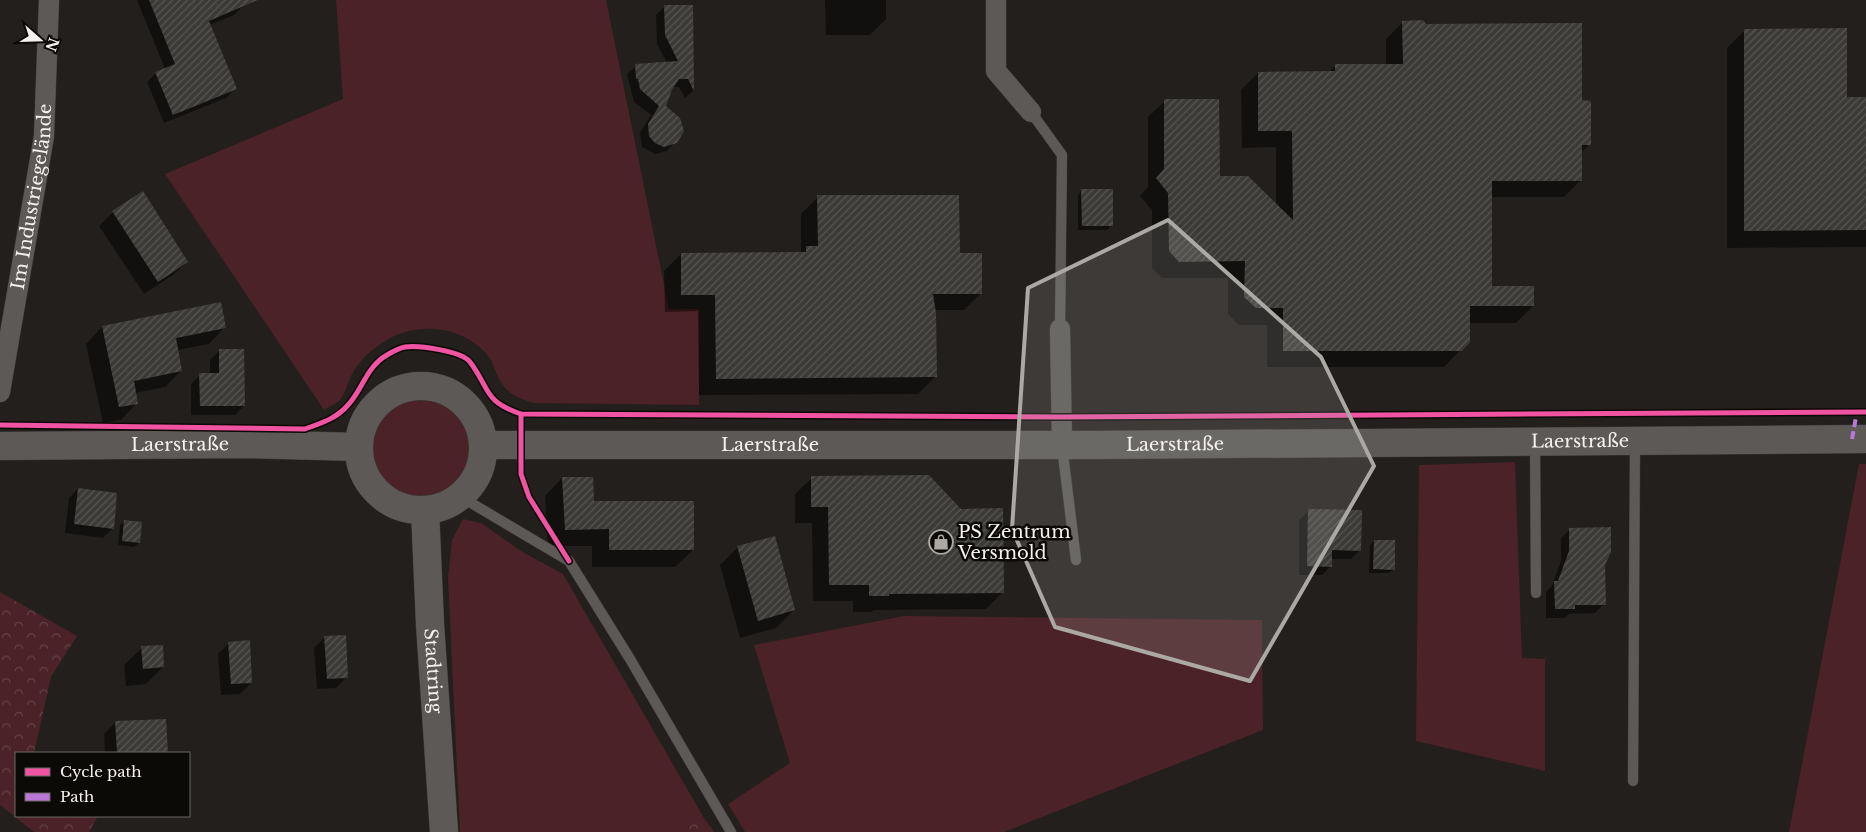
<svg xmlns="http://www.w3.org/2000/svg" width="1866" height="832" font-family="'Libre Baskerville',serif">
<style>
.grass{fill:#4a2227}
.forest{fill:url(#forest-crowns)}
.shadow{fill:#0007}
.building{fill:url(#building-hatch)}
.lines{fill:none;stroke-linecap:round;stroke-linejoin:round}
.lane-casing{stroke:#3e3b39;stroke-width:11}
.street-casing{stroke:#3e3b39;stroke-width:21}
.secondary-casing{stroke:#3e3b39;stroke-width:29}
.lane{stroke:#5c5957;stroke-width:10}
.street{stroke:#5c5957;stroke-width:20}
.secondary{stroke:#5c5957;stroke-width:28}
.quiet{stroke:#ba77d6;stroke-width:4;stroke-dasharray:8 4;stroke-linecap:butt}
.cycleway-casing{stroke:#0c0a07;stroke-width:8}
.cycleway{stroke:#f153a3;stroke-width:5}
.marked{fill:#aca8a4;fill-opacity:0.2;stroke:#aca8a4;stroke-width:4;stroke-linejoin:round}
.labels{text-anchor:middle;stroke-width:5;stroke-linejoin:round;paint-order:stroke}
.street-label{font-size:18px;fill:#f6f1ed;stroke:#0c0a07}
.poi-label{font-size:18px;fill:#f6f1ed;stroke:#0c0a07;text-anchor:start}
</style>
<defs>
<pattern id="forest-crowns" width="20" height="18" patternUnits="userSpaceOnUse" patternTransform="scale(1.25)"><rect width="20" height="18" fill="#4a2227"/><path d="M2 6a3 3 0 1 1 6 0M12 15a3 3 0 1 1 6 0" fill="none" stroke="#654347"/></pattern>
<pattern id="building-hatch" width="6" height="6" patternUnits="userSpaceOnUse" patternTransform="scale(1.25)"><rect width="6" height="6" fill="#3c3a37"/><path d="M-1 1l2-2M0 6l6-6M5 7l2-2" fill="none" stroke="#595754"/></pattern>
</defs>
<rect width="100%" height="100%" fill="#231f1c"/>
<g class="grass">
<path d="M336,0H606L669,309H699V405L534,403C518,399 506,393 498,377C495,371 493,363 489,357C464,325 415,320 382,343C370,351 358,362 351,376C348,383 345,394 340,400C336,404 329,407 324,410L165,174L343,99Z"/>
<circle cx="420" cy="446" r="51"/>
<polygon points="1515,462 1522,658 1545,659 1545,771 1416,741 1419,465"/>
<polygon points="1859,464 1866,464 1866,832 1789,832"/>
<polygon points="463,519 481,523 521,551 563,574 704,818 678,832 460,832 448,577 452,540"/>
<polygon points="904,616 1262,620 1263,730 1004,832 745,832 728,804 790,763 754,645"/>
</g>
<g class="forest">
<polygon points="0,592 77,636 51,677 34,753 16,753 16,816 98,816 89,832 34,832 0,805"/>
<polygon points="704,818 714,832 678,832"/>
</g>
<g class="shadow">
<polygon points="137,0 240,0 243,6 234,15 209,25 235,89 226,98 164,123 147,82 156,73 165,69"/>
<polygon points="825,0 886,0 886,19 870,35 826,35"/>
<polygon points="691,6 693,91 685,98 679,87 674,87 664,106 681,122 682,134 667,151 655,154 642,147 640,133 651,115 634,102 627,74 636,66 667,63 657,44 656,15 664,7"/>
<polygon points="1403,22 1425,25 1581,102 1590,144 1580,154 1581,180 1564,197 1491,197 1491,287 1533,306 1516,323 1469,323 1469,341 1444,367 1267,367 1267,325 1239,325 1228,314 1228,278 1162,278 1152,268 1152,210 1140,196 1148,187 1148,117 1165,101 1218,177 1276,205 1276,147 1242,148 1241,90 1258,73 1328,73 1335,66 1386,65 1386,39"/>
<polygon points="1745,30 1846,98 1866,98 1866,247 1727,248 1727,48"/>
<polygon points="1082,190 1112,225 1107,230 1078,230 1078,195"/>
<polygon points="818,197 959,254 981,293 964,310 935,310 935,377 918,394 699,395 698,311 665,312 664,271 681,254 801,254 801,214"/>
<polygon points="113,212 187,262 173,275 144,294 99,226"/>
<polygon points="102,327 225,327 209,344 177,350 181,371 165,387 135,393 137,403 121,420 103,423 86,344"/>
<polygon points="219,351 244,406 235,415 191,415 191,384 200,375 210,374 210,360"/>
<polygon points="562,478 592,502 693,550 675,567 592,567 592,546 548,546 545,496"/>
<polygon points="812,478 1003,592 986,609 874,610 871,612 853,612 853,601 813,601 812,523 795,523 795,494"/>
<polygon points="78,489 112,529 103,538 65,533 69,498"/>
<polygon points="1309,511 1360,550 1351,559 1331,559 1331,566 1322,575 1299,575 1299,520"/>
<polygon points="125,521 139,543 134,547 118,545 120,525"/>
<polygon points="1570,529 1604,564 1604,604 1595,613 1569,614 1565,618 1546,618 1546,592 1552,586 1561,561 1561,538"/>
<polygon points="1374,541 1394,569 1389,573 1369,573 1370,545"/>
<polygon points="738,547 794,610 776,628 740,638 720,565"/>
<polygon points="325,637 347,677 336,688 317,689 314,648"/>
<polygon points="229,643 251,683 240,694 221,695 218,654"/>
<polygon points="142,648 163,667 146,684 126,686 124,665"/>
<polygon points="165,720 167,753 105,753 104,734 116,722"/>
</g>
<g class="building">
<polygon points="149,0 258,0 209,21 237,89 173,115 155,72 175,64"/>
<polygon points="664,5 693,5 694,91 688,79 679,79 672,90 666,106 680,118 684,131 677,143 664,147 655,143 649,136 648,124 659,106 640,89 638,79 636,79 635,64 678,61 665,35"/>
<polygon points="1423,20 1426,24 1582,23 1582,100 1591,101 1591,145 1582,145 1582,181 1492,181 1492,286 1534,286 1534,306 1470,306 1470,342 1462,351 1283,351 1283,308 1256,308 1244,297 1245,261 1179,262 1169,251 1168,193 1156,178 1164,169 1164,99 1219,99 1220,176 1248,176 1293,220 1292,131 1258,131 1258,72 1335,71 1335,64 1403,64 1402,21"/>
<polygon points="1847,28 1847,97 1866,97 1866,230 1744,231 1744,29"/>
<polygon points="1081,189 1113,189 1113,226 1082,226"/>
<polygon points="143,191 188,262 158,282 112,211"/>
<polygon points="817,195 959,195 960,253 982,253 982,294 933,294 936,313 937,377 716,379 715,295 681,295 681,253 806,252 806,246 818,246"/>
<polygon points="221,302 226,328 176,338 182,371 134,381 138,404 119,407 102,326"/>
<polygon points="219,349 244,349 245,406 200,406 199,373 219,373"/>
<polygon points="929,475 961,509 1003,508 1004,593 889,594 889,596 869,596 869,585 829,585 828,507 811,507 811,476"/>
<polygon points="562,477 593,477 594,501 694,501 694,550 609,550 609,529 565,530"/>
<polygon points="78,488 117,493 114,529 74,524"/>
<polygon points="1308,509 1362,510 1361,551 1332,550 1332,567 1307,566"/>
<polygon points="124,520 142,522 140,543 122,541"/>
<polygon points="1611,527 1611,552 1605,565 1606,605 1575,605 1575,609 1555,609 1554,581 1558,581 1569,551 1569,528"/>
<polygon points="775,536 795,610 758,621 737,546"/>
<polygon points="1374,540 1395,540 1395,570 1373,569"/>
<polygon points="346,635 348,678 327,679 324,636"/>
<polygon points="250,640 252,683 231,684 228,642"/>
<polygon points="163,645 164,667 143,669 141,646"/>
<polygon points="166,719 168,753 117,753 115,721"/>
</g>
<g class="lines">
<g class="lane-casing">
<g id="lane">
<polyline points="1031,112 1062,155 1060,329"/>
<polyline points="1535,442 1536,593"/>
<polyline points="1062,446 1076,560"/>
<polyline points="461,497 569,561 630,659 731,832"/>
<polyline points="1633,781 1635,442"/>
</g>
</g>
<g class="street-casing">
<g id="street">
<polyline points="996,0 996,71 1031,112"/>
<polyline points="1060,329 1062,444"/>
<path id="s1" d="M0,392L44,136L49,0"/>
</g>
</g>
<g class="secondary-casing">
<g id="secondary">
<circle cx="421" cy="448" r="62"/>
<path id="s2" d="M484,445H1094L1866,439"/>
<path id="s3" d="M0,446L244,444L359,447"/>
<path id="s4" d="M425,510L430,624L444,832"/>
</g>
</g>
<use href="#lane" class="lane"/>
<use href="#street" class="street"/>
<use href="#secondary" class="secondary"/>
<polyline class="quiet" points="1852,439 1857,412"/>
<g class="cycleway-casing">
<g id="cycleway">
<polyline points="521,414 521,474 529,497 569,561"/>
<path d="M0,425L305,429C321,423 336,419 348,405C363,389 366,367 387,355C392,352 399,348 405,347C418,345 462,351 470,362C491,390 483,401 521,414L1060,417L1866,412"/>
</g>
</g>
<use href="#cycleway" class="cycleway"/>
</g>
<path class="marked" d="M1168,220L1321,357L1374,466L1250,681L1055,627L1012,529L1028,288Z"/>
<defs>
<g id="shop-ring" transform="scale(1.25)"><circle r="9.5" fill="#0c0a07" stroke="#aca8a4" stroke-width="1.5"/><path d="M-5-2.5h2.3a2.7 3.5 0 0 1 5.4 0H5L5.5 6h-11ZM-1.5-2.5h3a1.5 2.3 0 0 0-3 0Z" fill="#aca8a4"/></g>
</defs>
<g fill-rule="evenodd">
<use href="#shop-ring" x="941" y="542"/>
</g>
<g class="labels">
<g class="street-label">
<text dy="6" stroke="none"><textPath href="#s1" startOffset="198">Im Industriegelände</textPath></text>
<text dy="6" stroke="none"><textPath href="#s2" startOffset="1096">Laerstraße</textPath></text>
<text dy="6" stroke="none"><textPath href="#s3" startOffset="180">Laerstraße</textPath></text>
<text dy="6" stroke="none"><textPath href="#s2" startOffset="691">Laerstraße</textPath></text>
<text dy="6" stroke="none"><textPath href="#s2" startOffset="286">Laerstraße</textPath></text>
<text dy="6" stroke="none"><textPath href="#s4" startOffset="161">Stadtring</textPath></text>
</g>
<g class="poi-label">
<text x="958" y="538">PS Zentrum<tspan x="958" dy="21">Versmold</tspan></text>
</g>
</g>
<rect x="15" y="752" width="175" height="65" fill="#0c0a07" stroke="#6a6663"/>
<rect x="25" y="768" width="25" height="8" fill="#f153a3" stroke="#6a6663"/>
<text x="60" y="777" font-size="15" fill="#f6f1ed">Cycle path</text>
<rect x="25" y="793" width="25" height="8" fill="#ba77d6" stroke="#6a6663"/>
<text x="60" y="802" font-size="15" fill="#f6f1ed">Path</text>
<g transform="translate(40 40) rotate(110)" stroke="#0c0a07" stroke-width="4" paint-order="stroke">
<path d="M0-4L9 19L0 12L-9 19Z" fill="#f6f1ed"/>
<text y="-8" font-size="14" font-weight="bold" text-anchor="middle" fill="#f6f1ed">N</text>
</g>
</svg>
